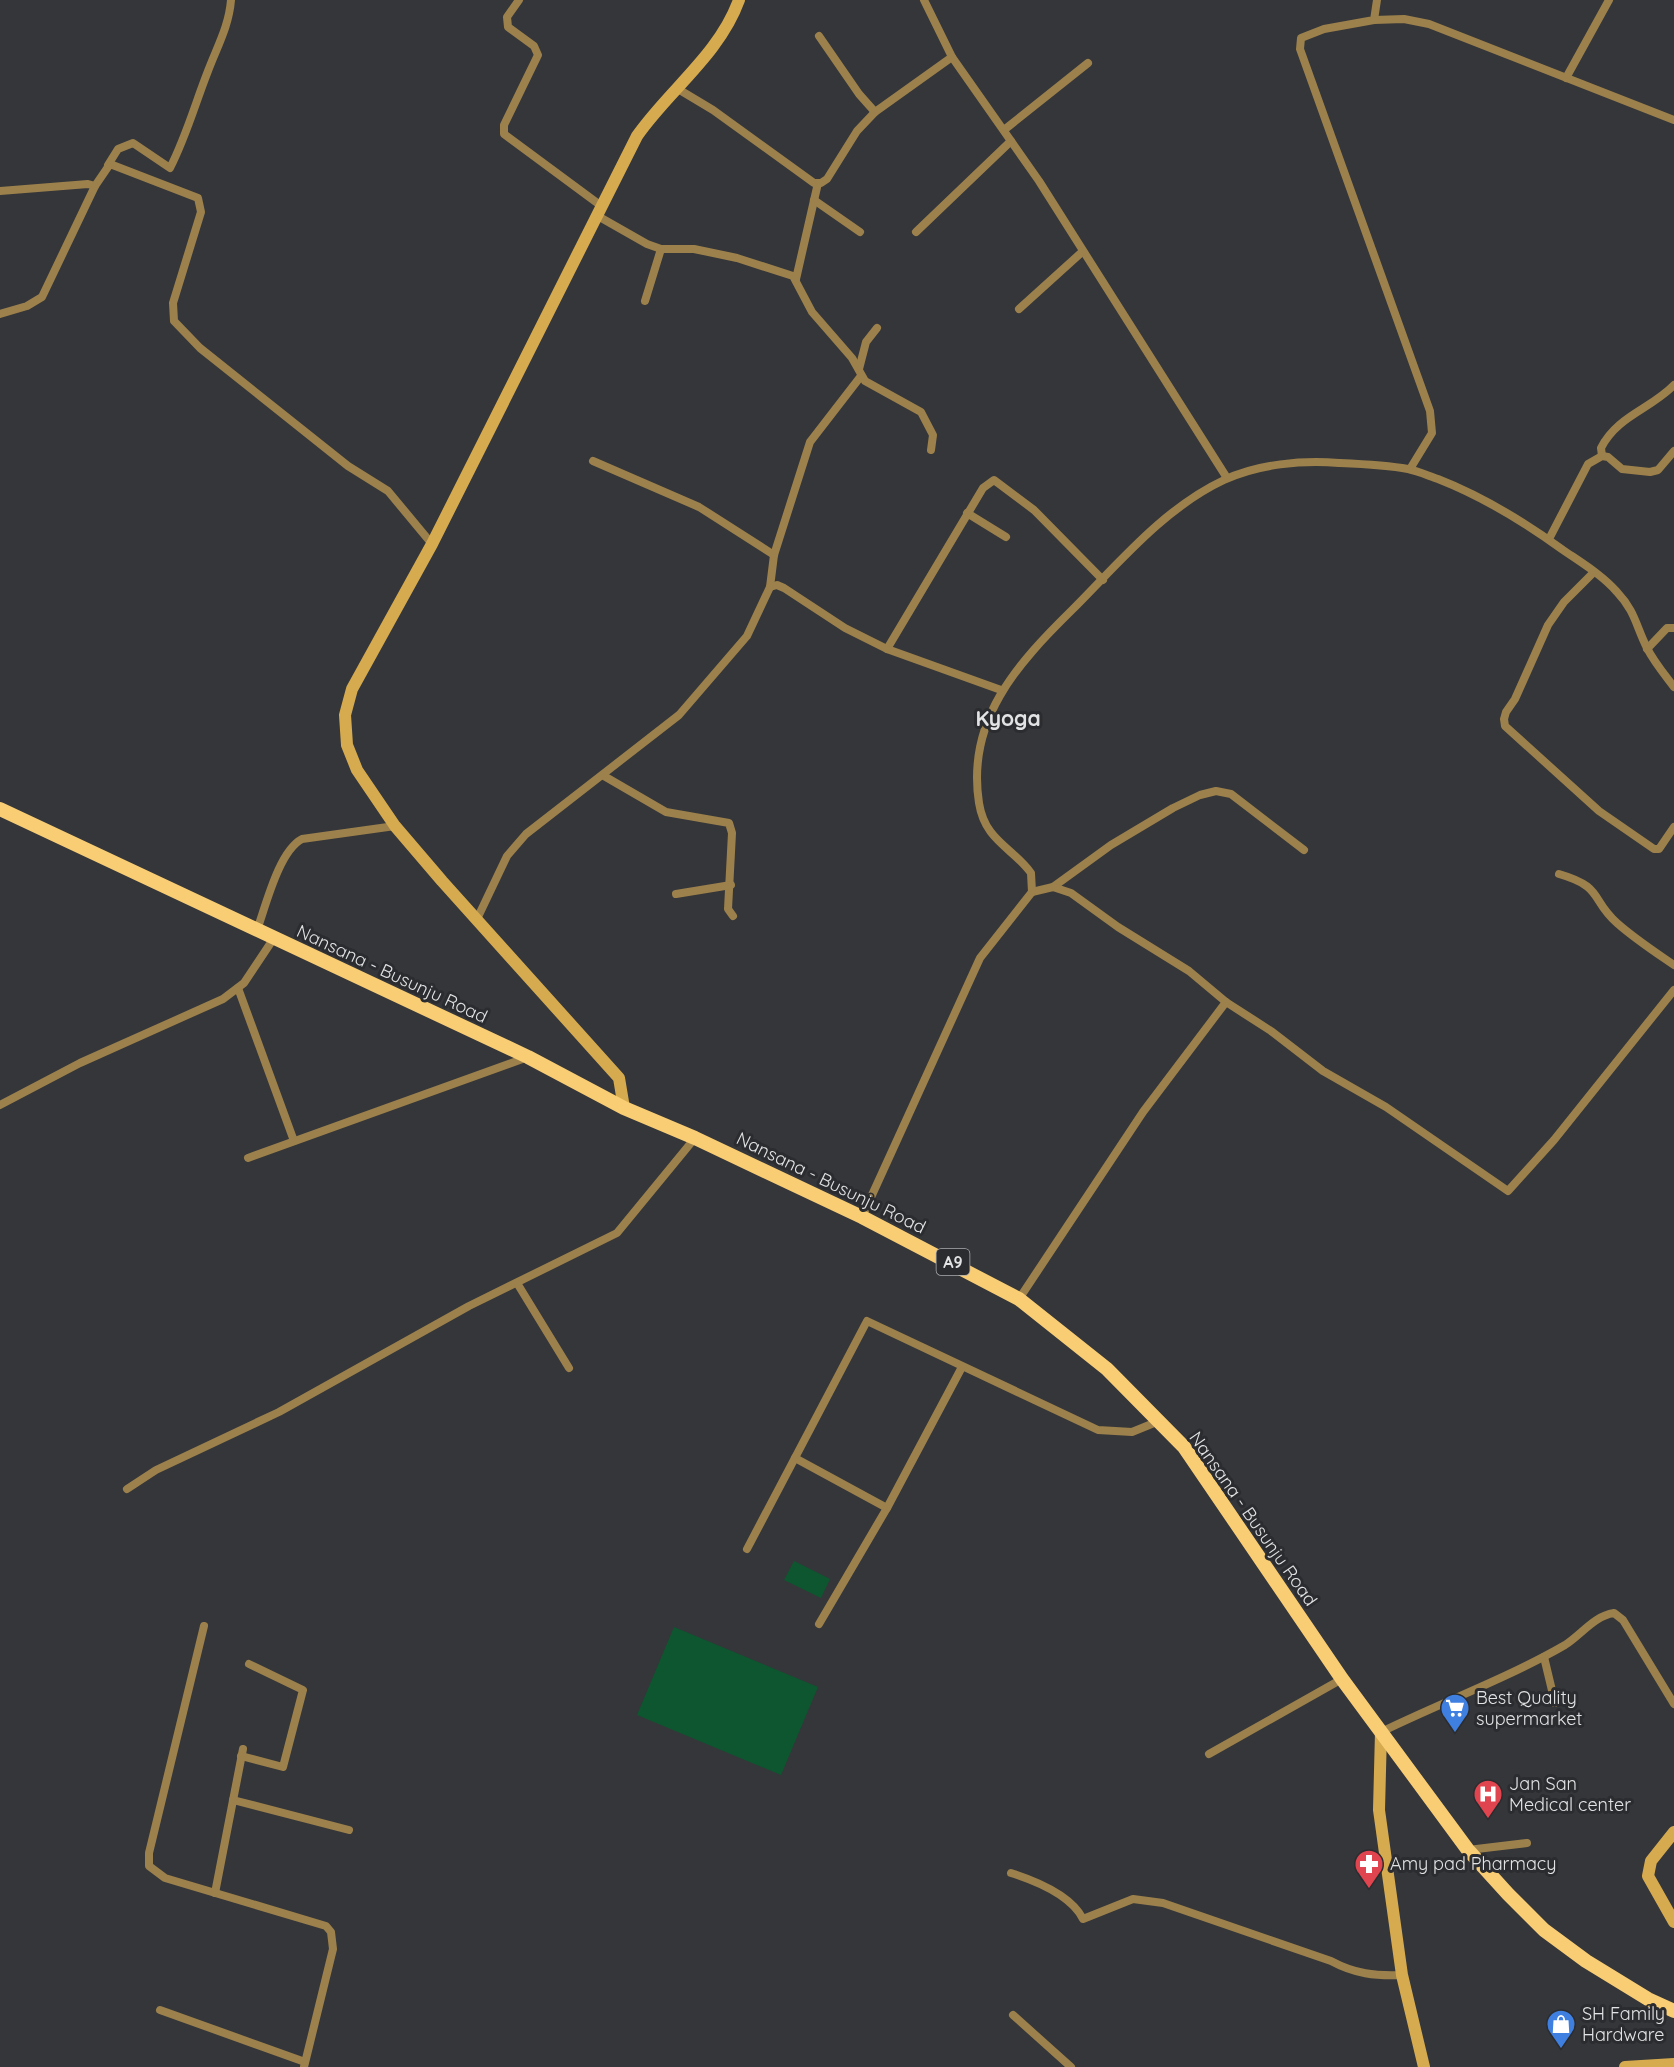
<svg xmlns="http://www.w3.org/2000/svg" width="1674" height="2067" font-family="Quicksand,sans-serif">
<style>
.green{fill:#0d562f}
.lines{fill:none;stroke-linecap:round;stroke-linejoin:round}
.street{stroke:#9c814c;stroke-width:8}
.secondary{stroke:#d6ab50;stroke-width:12}
.primary{stroke:#f9cd74;stroke-width:14}
.labels{text-anchor:middle;stroke-width:6;stroke-linejoin:round;paint-order:stroke}
.shield{fill:#2b2c2f;stroke:#abacae;stroke-width:1.5}
.shield-label{font-size:16px;font-weight:bold;fill:#e2e3e4}
.street-label{font-size:18px;fill:#e2e3e4;stroke:#2b2c2f}
.poi-label{font-size:18px;fill:#e2e3e4;stroke:#2b2c2f;text-anchor:start}
.quarter-label{font-size:21px;font-weight:bold;fill:#e2e3e4;stroke:#2b2c2f}
</style>
<rect width="100%" height="100%" fill="#353639"/>
<g class="green">
<polygon points="794,1561 830,1579 821,1598 784,1580"/>
<polygon points="674,1627 818,1687 781,1775 637,1715"/>
</g>
<g class="lines">
<g class="street">
<polyline points="519,0 507,17 508,27 534,46 538,55 504,125 504,134 600,205"/>
<polyline points="924,0 952,57"/>
<polyline points="1377,0 1374,20 1324,29 1301,38 1300,49 1430,411 1432,433 1410,469"/>
<polyline points="1374,20 1404,19 1429,24 1674,120"/>
<polyline points="819,36 859,94 875,112"/>
<polyline points="1566,78 1609,0"/>
<polyline points="678,89 713,110 814,183 821,183 827,179 857,131 875,112 952,57 1039,181 1227,478"/>
<polyline points="1004,130 1088,63"/>
<path d="M108,165L118,149L133,143L170,168C186,137 195,104 208,71C217,47 229,26 231,0"/>
<polyline points="0,191 88,184 95,186 110,164 198,198 201,212 173,303 174,321 200,348 348,466 388,491 432,544"/>
<polyline points="814,200 860,232"/>
<polyline points="596,215 647,244 661,249 694,249 737,258 793,276 812,312 852,358 865,381 921,412 933,435 931,450"/>
<polyline points="916,232 1011,141"/>
<polyline points="796,279 818,183"/>
<polyline points="645,301 661,249"/>
<polyline points="1019,309 1082,252"/>
<polyline points="0,314 27,306 42,297 95,186"/>
<polyline points="859,369 866,342 877,328"/>
<path d="M1602,456L1601,448C1617,416 1651,409 1674,385"/>
<polyline points="593,461 699,507 774,555"/>
<polyline points="967,513 1006,537"/>
<polyline points="1549,539 1588,464 1602,456 1608,457 1622,469 1650,472 1658,470 1674,451"/>
<polyline points="1594,572 1564,602 1548,625 1515,699 1506,712 1504,719 1505,726 1599,811 1654,849 1659,849 1674,827"/>
<polyline points="770,587 774,555 810,442 861,376"/>
<polyline points="887,649 983,488 994,480 1034,510 1103,580"/>
<polyline points="1647,649 1667,628 1674,628"/>
<polyline points="604,776 666,812 729,823 732,833 728,909 733,916"/>
<path d="M1559,874C1604,887 1590,899 1617,923C1635,939 1655,952 1674,965"/>
<polyline points="1053,887 1111,845 1173,808 1200,795 1216,791 1231,794 1304,850"/>
<polyline points="1032,892 1053,887 1071,893 1118,927 1189,971 1226,1002 1271,1031 1323,1071 1386,1107 1508,1191 1554,1140 1674,990"/>
<polyline points="676,894 731,885"/>
<polyline points="477,919 507,856 526,834 679,715 747,636 770,587 777,585 784,588 845,628 887,649 1001,690"/>
<path d="M257,930C266,905 279,851 302,839L395,826"/>
<polyline points="238,988 294,1141"/>
<polyline points="0,1105 80,1063 223,999 244,983 274,938"/>
<polyline points="248,1158 528,1057"/>
<path d="M862,1217L980,958L1032,892L1031,873C1012,847 985,841 979,803C966,720 1017,664 1072,610C1118,564 1164,508 1224,480C1258,464 1302,460 1339,463C1362,464 1386,465 1408,469C1418,471 1429,476 1438,479C1484,497 1523,521 1563,550C1582,563 1602,575 1617,592C1635,611 1636,626 1647,648C1654,662 1665,675 1674,687"/>
<polyline points="517,1283 569,1368"/>
<polyline points="1019,1299 1143,1112 1226,1002"/>
<polyline points="795,1458 887,1508"/>
<polyline points="127,1489 156,1470 279,1412 469,1306 617,1233 695,1138"/>
<polyline points="747,1549 867,1321 1098,1430 1132,1432 1159,1421"/>
<polyline points="819,1624 887,1508 962,1367"/>
<polyline points="204,1626 149,1853 149,1866 165,1878 326,1926 331,1932 333,1949 304,2067"/>
<polyline points="1544,1657 1555,1703"/>
<path d="M1381,1732C1440,1703 1508,1678 1565,1645C1582,1634 1594,1616 1614,1613L1623,1620L1674,1704"/>
<polyline points="1209,1754 1342,1679"/>
<polyline points="241,1756 283,1767 303,1690 249,1664"/>
<polyline points="233,1800 349,1830"/>
<polyline points="1468,1850 1527,1843"/>
<path d="M1011,1873C1036,1881 1071,1895 1083,1919L1133,1899L1163,1903L1331,1961C1355,1974 1375,1976 1402,1975"/>
<polyline points="215,1893 243,1749"/>
<polyline points="160,2010 305,2062"/>
<polyline points="1013,2015 1071,2067"/>
</g>
<g class="secondary">
<path d="M624,1108L619,1078L442,881L395,826L357,770L347,745L345,715L352,689L432,544L637,136C669,90 719,55 739,0"/>
<polyline points="1381,1732 1379,1810 1402,1975 1424,2067"/>
<polyline points="1674,1832 1651,1861 1648,1876 1674,1922"/>
<polyline points="1625,2067 1674,2064"/>
</g>
<polyline class="primary" points="0,809 528,1057 624,1108 695,1138 862,1217 1019,1299 1107,1369 1184,1447 1342,1679 1468,1850 1508,1894 1544,1930 1586,1961 1648,1999 1674,2011"/>
</g>
<defs>
<g id="supermarket-pin" transform="scale(1.5)"><path d="M0 17L-7.5 6A9.5 9.5 0 1 1 7.5 6Z" fill="#3f7fe0" stroke="#2b2c2f"/><path d="M-6-5.5h2.5l.6 2H6L4.5 2H-2.5L-4.4-4H-6ZM-1.5 3.2a1.3 1.3 0 1 0 .1 0ZM3 3.2a1.3 1.3 0 1 0 .1 0Z" fill="#fff"/></g>
<g id="hospital-pin" transform="scale(1.5)"><path d="M0 17L-7.5 6A9.5 9.5 0 1 1 7.5 6Z" fill="#e0444e" stroke="#2b2c2f"/><path d="M-5-5h3v3.5h4V-5h3V5h-3V1.5h-4V5h-3Z" fill="#fff"/></g>
<g id="pharmacy-pin" transform="scale(1.5)"><path d="M0 17L-7.5 6A9.5 9.5 0 1 1 7.5 6Z" fill="#e0444e" stroke="#2b2c2f"/><path d="M-2-6h4v4h4v4h-4v4h-4v-4h-4v-4h4Z" fill="#fff"/></g>
<g id="shop-pin" transform="scale(1.5)"><path d="M0 17L-7.5 6A9.5 9.5 0 1 1 7.5 6Z" fill="#3f7fe0" stroke="#2b2c2f"/><path d="M-5-2.5h2.3a2.7 3.5 0 0 1 5.4 0H5L5.5 6h-11ZM-1.5-2.5h3a1.5 2.3 0 0 0-3 0Z" fill="#fff"/></g>
</defs>
<g fill-rule="evenodd">
<use href="#supermarket-pin" x="1455" y="1708"/>
<use href="#hospital-pin" x="1488" y="1794"/>
<use href="#pharmacy-pin" x="1369" y="1864"/>
<use href="#shop-pin" x="1561" y="2024"/>
</g>
<g class="labels">
<rect class="shield" x="936.5" y="1249" width="33" height="26" rx="4.5"/>
<g class="shield-label">
<text x="953" y="1268">A9</text>
</g>
<g class="street-label">
<text transform="translate(392 974) rotate(25)" y="6">Nansana - Busunju Road</text>
<text transform="translate(831 1183) rotate(26)" y="6">Nansana - Busunju Road</text>
<text transform="translate(1253 1519) rotate(55)" y="6">Nansana - Busunju Road</text>
</g>
<g class="poi-label">
<text x="1476" y="1704">Best Quality<tspan x="1476" dy="21">supermarket</tspan></text>
<text x="1509" y="1790">Jan San<tspan x="1509" dy="21">Medical center</tspan></text>
<text x="1390" y="1870">Amy pad Pharmacy</text>
<text x="1582" y="2020">SH Family<tspan x="1582" dy="21">Hardware</tspan></text>
</g>
<g class="quarter-label">
<text x="1008" y="726">Kyoga</text>
</g>
</g>
</svg>
